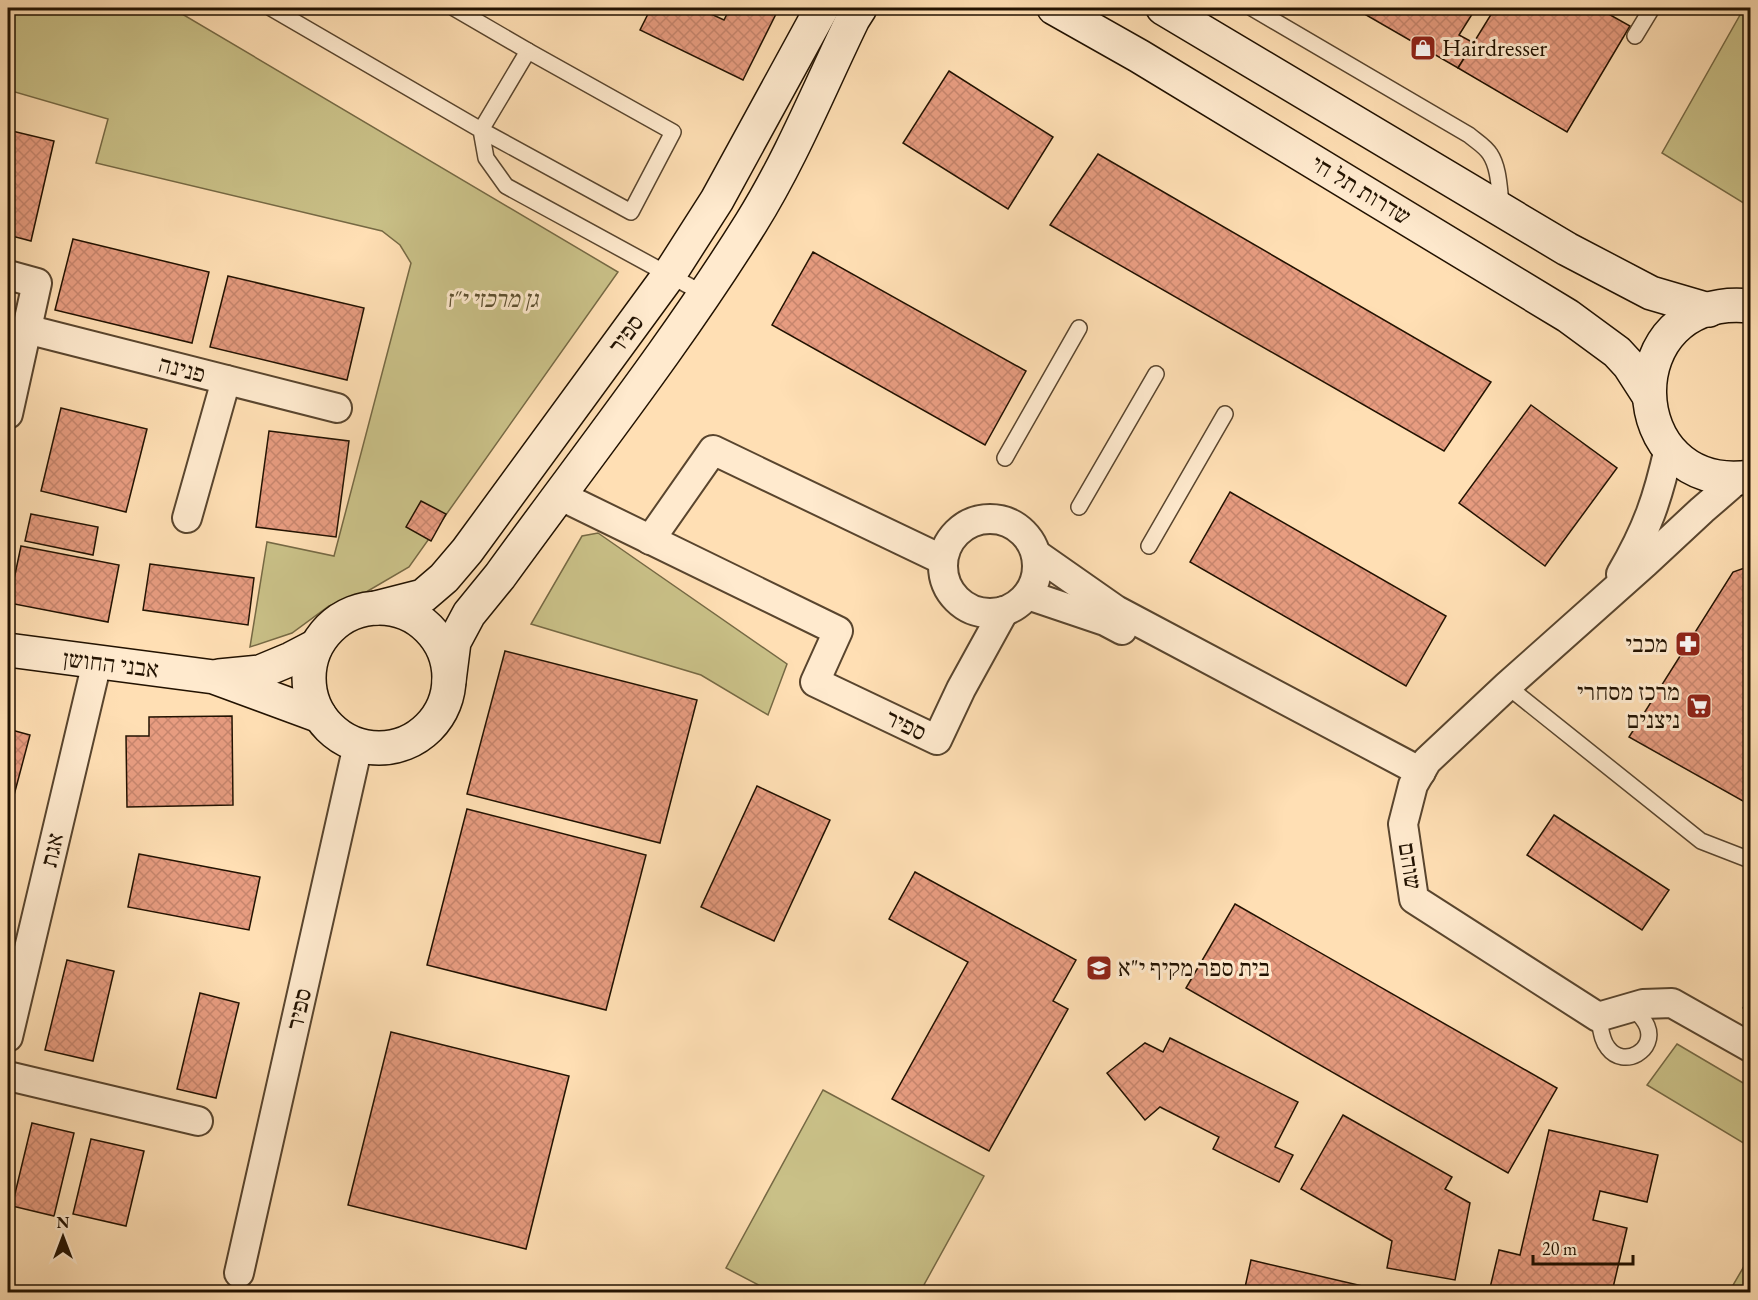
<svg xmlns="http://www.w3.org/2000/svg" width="1758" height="1300" font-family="'EB Garamond','Frank Ruhl Libre',serif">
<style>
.green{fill:#c9c087;stroke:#766944;stroke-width:1.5}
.building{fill:url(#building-cross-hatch);stroke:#221201;stroke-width:1.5}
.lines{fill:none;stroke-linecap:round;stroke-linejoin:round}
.lane-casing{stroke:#59452e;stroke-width:18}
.street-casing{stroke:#59452e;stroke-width:32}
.secondary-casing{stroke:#221201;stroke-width:36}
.lane{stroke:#ffeace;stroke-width:15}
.street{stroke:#ffeace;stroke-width:28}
.secondary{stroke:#ffeace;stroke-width:33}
.labels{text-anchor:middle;stroke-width:6;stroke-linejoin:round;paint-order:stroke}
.poi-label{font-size:24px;fill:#221201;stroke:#ffeace;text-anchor:start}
.street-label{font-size:24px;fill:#221201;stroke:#ffeace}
.park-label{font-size:24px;font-style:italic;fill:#5c4f30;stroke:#ffeace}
</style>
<defs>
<pattern id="building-cross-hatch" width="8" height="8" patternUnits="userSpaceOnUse" patternTransform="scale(1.5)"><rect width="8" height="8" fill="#e79c80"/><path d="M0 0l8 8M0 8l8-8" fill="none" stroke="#c6856d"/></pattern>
</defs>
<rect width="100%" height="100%" fill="#ffdfb4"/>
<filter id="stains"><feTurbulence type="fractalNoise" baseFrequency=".00333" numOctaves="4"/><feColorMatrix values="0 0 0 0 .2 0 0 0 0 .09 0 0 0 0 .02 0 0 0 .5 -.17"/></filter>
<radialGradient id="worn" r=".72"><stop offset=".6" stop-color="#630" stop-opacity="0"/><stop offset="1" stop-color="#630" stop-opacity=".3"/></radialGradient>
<g class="green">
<polygon points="8,8 172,8 618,272 409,567 361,595 329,606 292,633 250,647 267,542 334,556 411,263 400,245 382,231 96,163 108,119 8,90"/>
<polygon points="1744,8 1750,8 1750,207 1662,153"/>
<polygon points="598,533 787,664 768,715 701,675 531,624 582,536"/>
<polygon points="1677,1044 1750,1087 1750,1147 1647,1085"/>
<polygon points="823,1090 984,1176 920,1292 772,1292 726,1268"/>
<polygon points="1750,1256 1750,1292 1729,1292"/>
</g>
<g class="building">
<polygon points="651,8 698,8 724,20 730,8 779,8 743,80 640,30"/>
<polygon points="1354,8 1476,8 1459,35 1474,43 1458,68"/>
<polygon points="1495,8 1598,8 1630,26 1567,132 1458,68"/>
<polygon points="949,71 1053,137 1008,209 903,143"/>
<polygon points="8,130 54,141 31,241 8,235"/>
<polygon points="1098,154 1491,382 1444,451 1050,225"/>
<polygon points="73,239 209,272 192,343 55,310"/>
<polygon points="813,252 1026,371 985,445 772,325"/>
<polygon points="228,276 364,308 347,380 210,347"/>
<polygon points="1531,405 1617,468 1545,566 1459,503"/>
<polygon points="61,408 147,429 126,512 41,491"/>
<polygon points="269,431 349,441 336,537 256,527"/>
<polygon points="1230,492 1446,616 1406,686 1190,562"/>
<polygon points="421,501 446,514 431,541 406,527"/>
<polygon points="31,514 98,527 93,555 25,541"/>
<polygon points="21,546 119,565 108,622 9,603"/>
<polygon points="150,564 254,578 248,625 143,610"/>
<polygon points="1750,566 1750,805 1629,737 1733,572"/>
<polygon points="505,651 697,700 660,843 467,794"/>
<polygon points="232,716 233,805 127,807 126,736 149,736 149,717"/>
<polygon points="8,729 30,735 9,814 8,814"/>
<polygon points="757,786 830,820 774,941 701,907"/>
<polygon points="467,809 646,855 606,1010 427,965"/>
<polygon points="1554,815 1669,890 1642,930 1527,855"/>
<polygon points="139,854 260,877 249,930 128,907"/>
<polygon points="915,872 1076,960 1053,1001 1068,1009 989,1151 892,1099 968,962 889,919"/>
<polygon points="1235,904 1557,1088 1508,1173 1186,988"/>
<polygon points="67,960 114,971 93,1061 45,1050"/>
<polygon points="200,993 239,1003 216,1098 177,1089"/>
<polygon points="1750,994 1750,1012 1743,1008"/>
<polygon points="391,1032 569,1076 526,1249 348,1205"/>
<polygon points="1170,1038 1298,1102 1275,1147 1293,1155 1279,1182 1213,1149 1219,1137 1160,1107 1145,1120 1107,1073 1145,1043 1163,1052"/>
<polygon points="1343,1115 1452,1177 1445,1189 1470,1203 1455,1280 1387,1268 1392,1241 1301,1189"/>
<polygon points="32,1123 74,1133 54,1216 12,1206"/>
<polygon points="1549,1130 1658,1155 1647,1202 1600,1191 1593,1220 1627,1228 1612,1292 1489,1292 1499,1250 1520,1255"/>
<polygon points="91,1139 144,1151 126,1226 73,1214"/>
<polygon points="1251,1260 1388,1292 1244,1292"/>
</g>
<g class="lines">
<g class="lane-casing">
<g id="lane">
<polyline points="271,8 481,130 631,212 673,132 528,51 481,130 486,158 506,186 704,294"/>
<polyline points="454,8 528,51"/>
<path d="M1252,8L1469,135C1476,141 1485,146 1490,154C1500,169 1499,193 1502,210"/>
<polyline points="1635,36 1652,8"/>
<polyline points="1005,458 1079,328"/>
<polyline points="1079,507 1156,374"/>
<polyline points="1149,546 1225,414"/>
<polyline points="1507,686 1701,841 1750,860"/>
<path d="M1598,1017C1601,1027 1601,1040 1608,1048C1624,1069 1657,1050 1647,1026C1644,1019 1638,1013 1633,1008"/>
</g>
</g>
<g class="street-casing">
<g id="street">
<polyline points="8,275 37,283 8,414"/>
<polyline points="26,329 337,408"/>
<polyline points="1739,478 1702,510 1645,563 1507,686 1427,761 1413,785 1403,824 1414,899 1598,1017 1643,1004 1672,1003 1750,1047"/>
<polyline points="559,495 838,631 815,682 937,740 961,689 1004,611"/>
<polyline points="187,518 226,380"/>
<circle cx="990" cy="566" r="47"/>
<polyline points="650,540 713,450 943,560"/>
<polyline points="1036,554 1116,610 1421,772"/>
<path d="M1621,574C1647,530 1658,498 1669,448"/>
<polyline points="1028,595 1105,621 1122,630"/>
<polyline points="8,1037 97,662"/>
<polyline points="8,1076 198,1121"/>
<polyline points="239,1273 358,745"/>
</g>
</g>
<g class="secondary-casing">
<g id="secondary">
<polyline points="1054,8 1139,56 1568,316 1617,352 1629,365 1649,396"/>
<polyline points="1163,8 1567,249 1651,293 1709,310"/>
<path d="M1750,306C1613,292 1619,495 1750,477"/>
<polyline points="376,608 423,596 444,578 467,551 669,275 717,200 822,8"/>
<circle cx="379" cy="678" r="70"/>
<polyline points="8,650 214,677 320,716"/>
<polyline points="219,676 260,672 291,659 316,646"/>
<path d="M449,681L454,642L469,614L500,576C584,460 675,345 751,223C791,159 820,87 853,19L860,8"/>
</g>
</g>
<use href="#lane" class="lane"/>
<use href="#street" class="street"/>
<use href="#secondary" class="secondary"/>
</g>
<defs>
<g id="shop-square" transform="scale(1.35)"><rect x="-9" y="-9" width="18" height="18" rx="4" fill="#8f2418" stroke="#ffeace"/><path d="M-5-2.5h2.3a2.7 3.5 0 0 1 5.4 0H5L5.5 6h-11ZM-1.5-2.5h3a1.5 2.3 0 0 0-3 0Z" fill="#fff"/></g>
<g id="pharmacy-square" transform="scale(1.35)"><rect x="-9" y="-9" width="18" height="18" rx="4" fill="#8f2418" stroke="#ffeace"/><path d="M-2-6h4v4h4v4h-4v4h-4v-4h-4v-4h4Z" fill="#fff"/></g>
<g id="supermarket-square" transform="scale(1.35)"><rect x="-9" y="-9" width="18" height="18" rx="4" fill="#8f2418" stroke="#ffeace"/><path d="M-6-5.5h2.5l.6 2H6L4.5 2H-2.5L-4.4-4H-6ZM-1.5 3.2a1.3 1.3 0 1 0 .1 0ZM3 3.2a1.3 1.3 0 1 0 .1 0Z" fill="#fff"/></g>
<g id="school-square" transform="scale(1.35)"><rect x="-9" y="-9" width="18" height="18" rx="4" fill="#8f2418" stroke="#ffeace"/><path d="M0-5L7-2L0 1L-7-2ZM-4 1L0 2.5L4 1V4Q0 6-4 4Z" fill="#fff"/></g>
</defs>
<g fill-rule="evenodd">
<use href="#shop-square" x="1423" y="48"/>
<use href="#pharmacy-square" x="1688" y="644"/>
<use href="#supermarket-square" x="1699" y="706"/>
<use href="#school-square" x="1099" y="968"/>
</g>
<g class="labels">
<g class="poi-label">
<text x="1442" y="56">Hairdresser</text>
<text x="1668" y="652" text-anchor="end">מכבי</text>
<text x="1680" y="700" text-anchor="end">מרכז מסחרי<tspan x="1680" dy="28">ניצנים</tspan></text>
<text x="1118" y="976">בית ספר מקיף י"א</text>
</g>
<g class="street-label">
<text transform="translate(1361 190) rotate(31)" y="8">שדרות תל חי</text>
<text transform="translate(626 334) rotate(-54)" y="8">ספיר</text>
<text transform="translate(182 369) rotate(14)" y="8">פנינה</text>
<text transform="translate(111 664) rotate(7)" y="8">אבני החושן</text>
<text transform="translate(906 725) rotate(25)" y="8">ספיר</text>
<text transform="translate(52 850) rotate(-77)" y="8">אגת</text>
<text transform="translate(1410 866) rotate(81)" y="8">שוהם</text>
<text transform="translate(299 1009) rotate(-77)" y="8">ספיר</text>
</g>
<g class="park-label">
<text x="492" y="307">גן מרכזי י"ז</text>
</g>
</g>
<rect width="1758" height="1300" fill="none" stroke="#ffdfb4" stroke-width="30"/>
<rect x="9" y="9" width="1740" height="1282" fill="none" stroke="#221201" stroke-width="3"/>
<rect x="15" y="15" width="1728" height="1270" fill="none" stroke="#221201" stroke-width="1.5"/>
<g transform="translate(63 1237)" stroke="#ffeace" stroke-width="4.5" paint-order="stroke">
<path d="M0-4.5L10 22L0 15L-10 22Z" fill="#221201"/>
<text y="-9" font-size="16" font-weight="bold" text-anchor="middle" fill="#221201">N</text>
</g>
<path d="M1533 1255v9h100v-9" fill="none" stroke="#221201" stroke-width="3"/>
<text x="1542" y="1255" font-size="18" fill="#221201" stroke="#ffeace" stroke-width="4.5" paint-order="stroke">20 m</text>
<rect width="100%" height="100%" filter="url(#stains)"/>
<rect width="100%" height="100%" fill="url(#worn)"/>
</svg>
